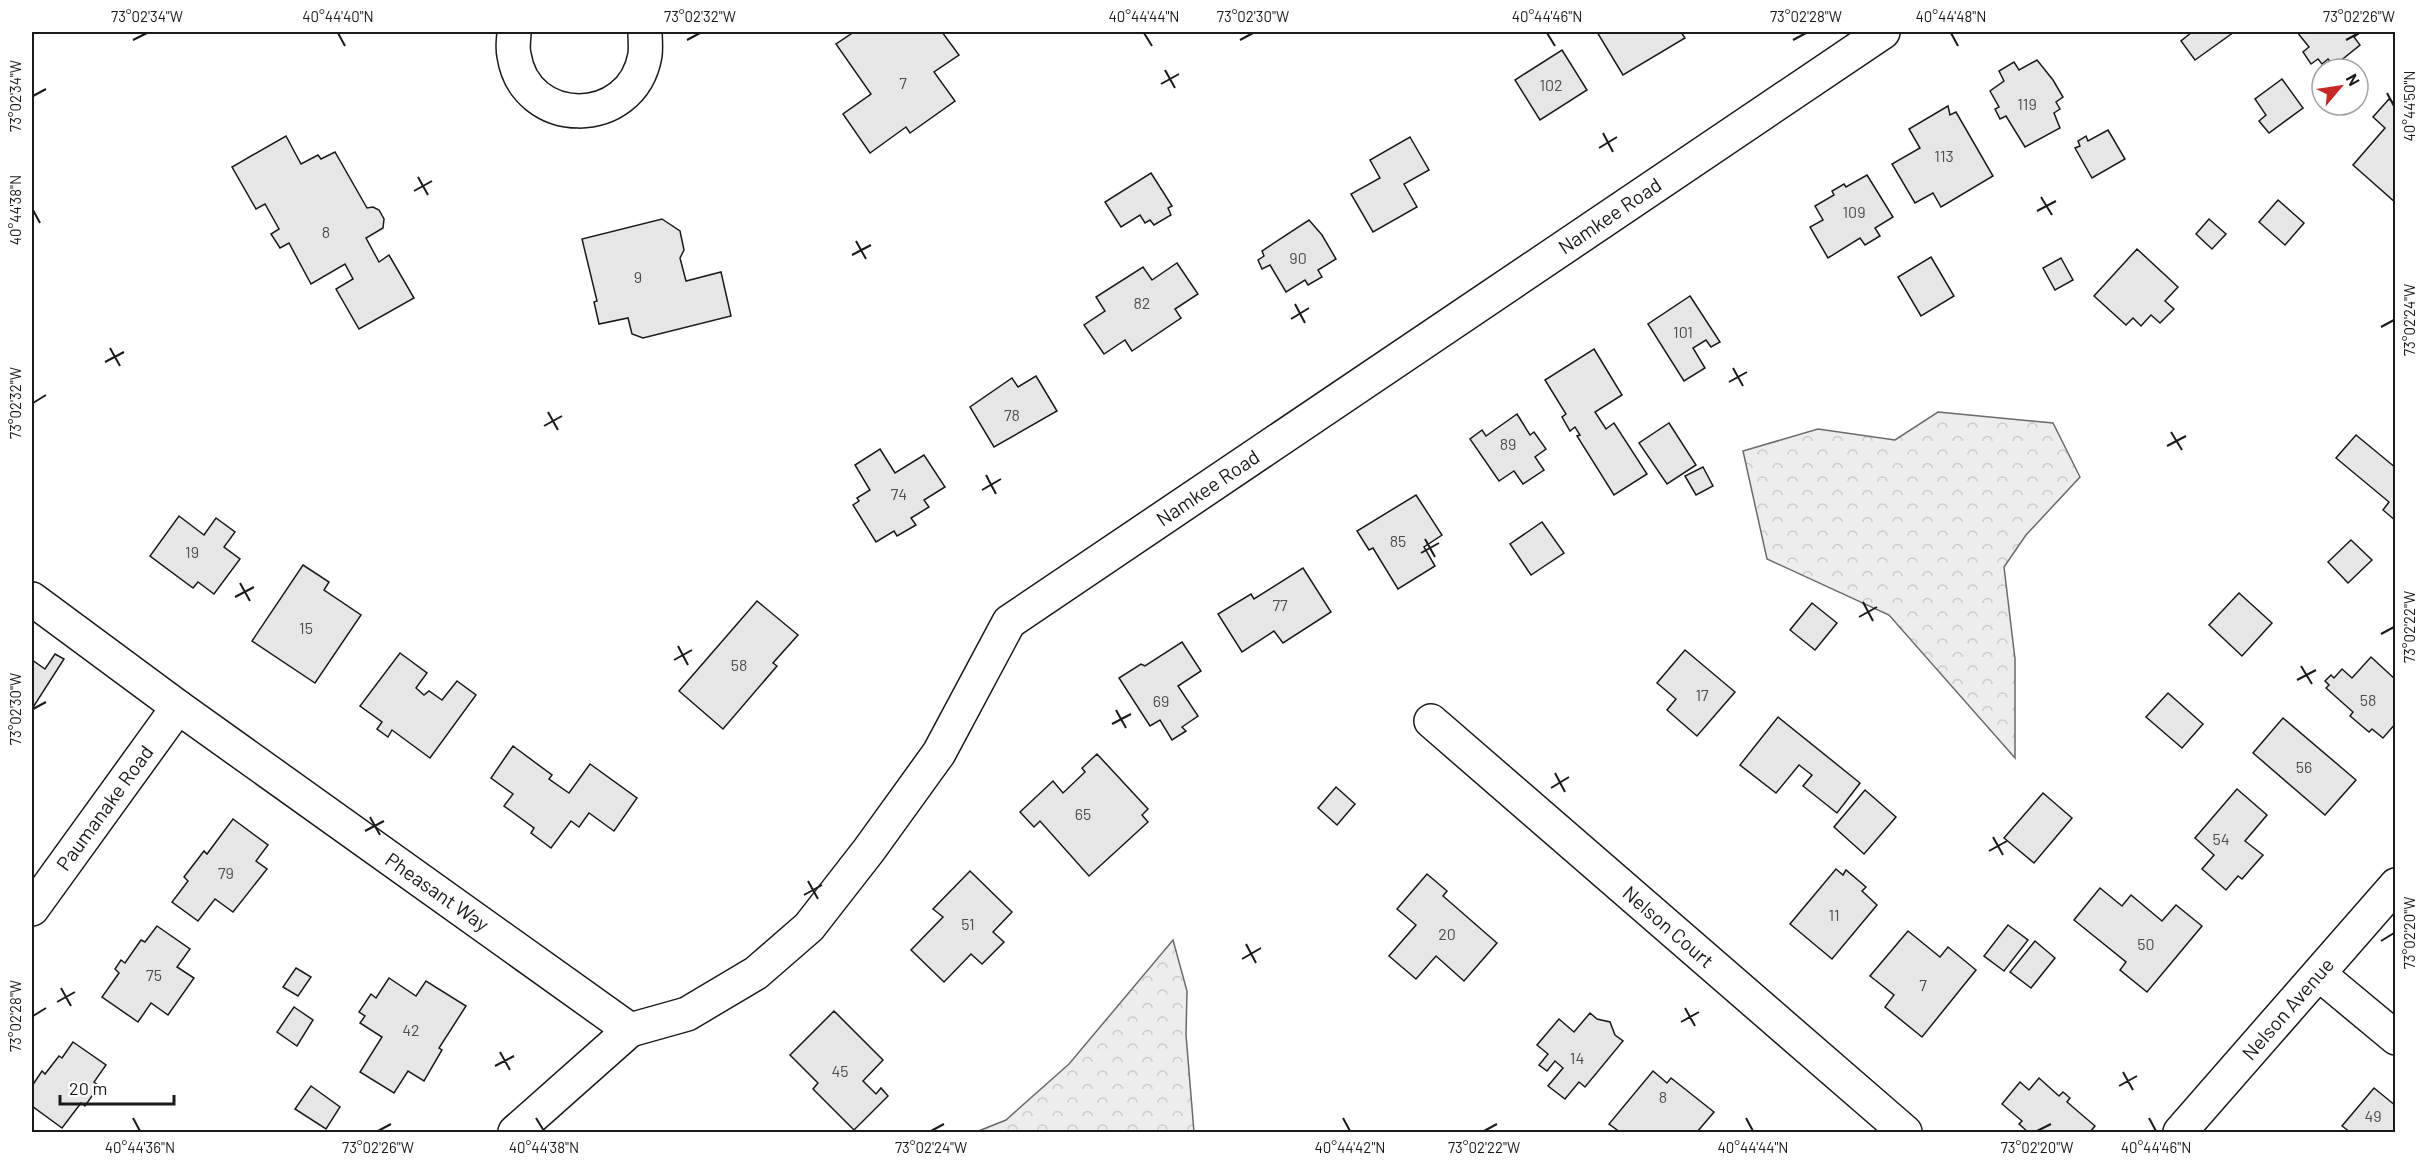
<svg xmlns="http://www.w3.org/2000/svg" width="2427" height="1164" font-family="Barlow,sans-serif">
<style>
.forest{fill:url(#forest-crowns);stroke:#6a6a6a;stroke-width:1.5}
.building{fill:#e6e6e6;stroke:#1a1a1a;stroke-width:1.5}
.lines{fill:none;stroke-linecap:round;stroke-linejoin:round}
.minor-casing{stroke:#1a1a1a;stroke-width:36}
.minor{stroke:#fff;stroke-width:33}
.ticks{fill:none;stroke:#1a1a1a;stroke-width:2}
.labels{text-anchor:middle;stroke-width:4.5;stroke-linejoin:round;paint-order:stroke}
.number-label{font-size:16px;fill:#4d4d4d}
.street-label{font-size:20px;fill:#1a1a1a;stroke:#fff}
.neatline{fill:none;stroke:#1a1a1a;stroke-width:2}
.ticks-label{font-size:15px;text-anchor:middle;fill:#1a1a1a}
</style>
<defs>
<pattern id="forest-crowns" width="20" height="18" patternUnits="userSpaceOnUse" patternTransform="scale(1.5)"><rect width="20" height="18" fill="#ededed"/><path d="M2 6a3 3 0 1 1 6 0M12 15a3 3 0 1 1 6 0" fill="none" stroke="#cbcbcb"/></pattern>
</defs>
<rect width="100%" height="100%" fill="#fff"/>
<g class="forest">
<polygon points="1938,412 2053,423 2080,477 2026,535 2004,567 2015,659 2015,758 1889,615 1767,559 1743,451 1818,429 1895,440"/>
<polygon points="1173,940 1187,991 1186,1035 1194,1132 976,1132 1006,1120 1069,1064"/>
</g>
<g class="building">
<polygon points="854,32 942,32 959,55 934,72 955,101 910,133 906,127 870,153 843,114 871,94 836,44"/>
<polygon points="1597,32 1681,32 1685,38 1623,75"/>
<polygon points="2192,32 2191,32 2234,32 2195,60 2181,41"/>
<polygon points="2297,32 2361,32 2354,37 2360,45 2334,66 2328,59 2322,64 2318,59 2311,64 2303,52 2309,47"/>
<polygon points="1562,50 1587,90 1540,120 1515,80"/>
<polygon points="2037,60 2053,80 2063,97 2056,102 2060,109 2054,113 2060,128 2025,147 2006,116 2000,119 1995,109 1999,107 1990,91 2004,81 1999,71 2014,62 2019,70"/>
<polygon points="2282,79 2303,108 2269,133 2259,121 2266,115 2255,99"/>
<polygon points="2389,99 2396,105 2396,203 2353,165 2385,128 2373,117"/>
<polygon points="1948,106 1950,115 1956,112 1993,176 1941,207 1933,193 1915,203 1892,164 1920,148 1909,129"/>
<polygon points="2108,130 2125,159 2092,178 2075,148 2080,146 2078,141 2086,136 2088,141"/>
<polygon points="286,136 301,164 318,155 321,159 335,152 367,208 373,207 379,210 384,219 383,228 366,238 379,262 389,255 414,298 359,329 336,289 353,279 345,264 311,284 289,243 280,248 271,234 279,229 265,204 256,209 232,167"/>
<polygon points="1410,137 1429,170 1404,184 1417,207 1373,232 1351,194 1380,178 1370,160"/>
<polygon points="1151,173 1172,206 1168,208 1171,215 1154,225 1150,220 1145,223 1140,215 1121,227 1105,202"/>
<polygon points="1867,175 1893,217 1875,228 1880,236 1865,245 1860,238 1828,258 1810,227 1823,220 1815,206 1834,195 1832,191 1844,184 1846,187"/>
<polygon points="2278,200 2304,223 2285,245 2259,222"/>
<polygon points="662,219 680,231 684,250 680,258 686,281 721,272 731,316 643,338 632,334 628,318 599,324 594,302 597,301 582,239"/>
<polygon points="2209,219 2226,234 2212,249 2196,234"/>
<polygon points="1309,220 1322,235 1336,259 1318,270 1322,277 1308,285 1305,280 1286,292 1270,265 1262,269 1258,260 1264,256 1262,251"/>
<polygon points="2137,249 2178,287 2165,301 2174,309 2160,323 2151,315 2141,326 2133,318 2126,325 2094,296"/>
<polygon points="1931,257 1954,296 1921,316 1898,277"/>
<polygon points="2061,258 2073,280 2055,290 2043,268"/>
<polygon points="1177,263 1198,294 1175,309 1181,318 1132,351 1125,340 1104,354 1084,325 1105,311 1096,297 1143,267 1152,280"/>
<polygon points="1690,296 1720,342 1711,347 1706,340 1693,348 1705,368 1684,381 1648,324"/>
<polygon points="1594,349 1622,395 1595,412 1606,429 1614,423 1647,474 1614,495 1577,436 1580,435 1575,427 1570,431 1562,417 1566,414 1545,380"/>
<polygon points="1036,376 1057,411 994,447 970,407 1012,378 1018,387"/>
<polygon points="1517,414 1530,435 1534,432 1546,449 1535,457 1544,470 1523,484 1514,471 1499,481 1470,439 1482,430 1486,436"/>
<polygon points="1669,423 1696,465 1667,484 1639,443"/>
<polygon points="2356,435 2396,468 2396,521 2383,510 2389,502 2336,458"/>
<polygon points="880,449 895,473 924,455 945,487 924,500 929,507 911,518 916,525 897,536 894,531 876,542 853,505 859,501 857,498 870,490 855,465"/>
<polygon points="1703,467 1713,486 1696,495 1685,476"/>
<polygon points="1416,495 1442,535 1424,547 1435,566 1398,589 1373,548 1369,550 1357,531"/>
<polygon points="179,516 204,535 216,518 235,532 224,547 240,559 214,594 198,582 193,588 150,556"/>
<polygon points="1542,522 1564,553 1531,575 1510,544"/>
<polygon points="2351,540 2372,560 2348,583 2328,562"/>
<polygon points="303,565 329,582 324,590 361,615 315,683 252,641"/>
<polygon points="1303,568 1331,612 1283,643 1274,631 1242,652 1218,614 1251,594 1254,599"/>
<polygon points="2239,593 2272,623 2242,656 2209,625"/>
<polygon points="757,601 798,635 773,663 777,666 723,729 679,691"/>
<polygon points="1812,603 1837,623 1815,650 1790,630"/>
<polygon points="1182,642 1201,671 1178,686 1198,716 1182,727 1186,731 1172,740 1160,720 1150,726 1119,678 1141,664 1145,666"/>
<polygon points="1685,650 1735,692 1697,736 1667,710 1676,699 1657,683"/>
<polygon points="400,653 427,673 416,688 424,695 429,691 442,700 457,681 476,695 430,758 392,730 388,737 377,729 382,722 360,706"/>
<polygon points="55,654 64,659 32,709 32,660 45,669"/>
<polygon points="2371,657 2396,680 2396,723 2383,738 2372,729 2369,732 2350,716 2353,712 2326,688 2329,685 2325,681 2331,675 2334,678 2342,669 2352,678"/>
<polygon points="2168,693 2203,724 2182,748 2146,717"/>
<polygon points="1778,717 1860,783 1837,813 1803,786 1812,775 1799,765 1776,793 1740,765"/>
<polygon points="2283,718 2356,780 2325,815 2253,753"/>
<polygon points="513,746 552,775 549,779 569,793 590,764 637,798 614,831 589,813 579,827 571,821 551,848 531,833 534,828 504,806 513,794 491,778"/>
<polygon points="1097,754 1148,809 1142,815 1148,822 1089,876 1040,821 1034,827 1020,812 1053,781 1063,793 1085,772 1082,768"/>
<polygon points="1336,787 1355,804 1337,825 1318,808"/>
<polygon points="2237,789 2267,815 2245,841 2263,855 2242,879 2238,876 2226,890 2202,869 2214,855 2195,838"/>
<polygon points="1865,790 1896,817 1864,854 1834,827"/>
<polygon points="2043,793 2072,818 2034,863 2004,838"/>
<polygon points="233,819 268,845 256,861 267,869 233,912 215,899 198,921 172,902 188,881 184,877 204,851 207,854"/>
<polygon points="1836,869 1843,875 1846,870 1866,887 1862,891 1877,905 1832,959 1790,924"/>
<polygon points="970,871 1012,912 993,932 1004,942 982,964 971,954 944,982 911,950 943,917 933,909"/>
<polygon points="1427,874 1447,891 1443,896 1497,943 1464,981 1436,956 1416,979 1389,956 1416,925 1397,909"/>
<polygon points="2100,888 2122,906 2131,895 2162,921 2176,905 2202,926 2147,992 2120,970 2126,962 2074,920"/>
<polygon points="2008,925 2028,940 2004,971 1984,956"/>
<polygon points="157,926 190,949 177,967 194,978 168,1015 151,1003 138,1022 102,997 119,973 115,969 121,960 125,963 141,940 145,942"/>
<polygon points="1908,931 1940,957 1948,947 1976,970 1922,1037 1885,1007 1894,995 1870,976"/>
<polygon points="2035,941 2055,958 2031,988 2010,972"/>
<polygon points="296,968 311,977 298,996 283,987"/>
<polygon points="389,978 416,996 426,981 466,1006 439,1048 442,1050 424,1081 408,1071 394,1093 360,1072 382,1037 360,1023 365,1016 359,1012 371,994 376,998"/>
<polygon points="294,1007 313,1020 297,1046 277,1032"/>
<polygon points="834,1011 883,1060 863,1081 876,1094 881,1088 888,1096 854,1130 813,1089 818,1083 790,1055"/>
<polygon points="1590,1013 1597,1019 1610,1022 1615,1035 1623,1041 1585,1087 1579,1082 1565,1099 1548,1086 1563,1068 1555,1061 1547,1071 1539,1065 1548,1054 1537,1045 1559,1019 1574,1032"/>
<polygon points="73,1042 106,1065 94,1082 99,1086 85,1106 81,1103 62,1128 32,1106 32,1086 42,1071 45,1074 59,1056 62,1058"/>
<polygon points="1653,1071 1667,1083 1671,1078 1714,1112 1697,1132 1620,1132 1609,1124"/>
<polygon points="2039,1078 2059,1096 2063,1092 2070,1098 2067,1102 2095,1126 2090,1132 2028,1132 2019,1124 2022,1121 2002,1104 2020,1082 2029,1090"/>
<polygon points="311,1086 340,1107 326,1129 295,1109"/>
<polygon points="2374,1088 2396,1106 2396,1132 2350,1132 2342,1126"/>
</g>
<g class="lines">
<g class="minor-casing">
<g id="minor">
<path d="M514,32C514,39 512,47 514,55C525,129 632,130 645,55C646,47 645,39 645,32"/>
<polyline points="32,599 178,707 630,1030 515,1132"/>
<polyline points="1431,721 1905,1132"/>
<polyline points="32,909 178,707"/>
<polyline points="2319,974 2396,1038"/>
<polyline points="630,1030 687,1014 756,973 809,927 869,850 939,753 1009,622 1883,32"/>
<polyline points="2180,1132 2396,885"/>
</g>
</g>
<use href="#minor" class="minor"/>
</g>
<path class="ticks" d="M338,33L345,46M1144,33L1152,46M1547,33L1555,46M1951,33L1958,46M133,40L147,33M687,40L700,33M1240,40L1253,33M1793,40L1806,33M2346,40L2359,33M1165,70L1175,88M1161,84L1179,74M2387,93L2394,106M33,96L46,89M1603,133L1613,152M1599,148L1617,137M418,177L428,195M414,191L432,181M2041,197L2052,215M33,210L40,223M2037,211L2056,201M856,241L866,259M852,255L871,245M1295,304L1305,323M1291,319L1309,308M2381,327L2394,320M110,348L120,366M105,362L124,352M1733,368L1743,386M1729,382L1747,372M33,403L46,395M548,412L558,430M544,426L562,416M2171,432L2182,450M2167,446L2186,436M986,475L996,494M982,490L1001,479M1425,539L1435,557M1421,553L1439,543M240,583L250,601M235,597L254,587M1863,602L1873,621M1859,617L1877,607M2381,634L2394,627M678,646L688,665M674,660L692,650M2301,666L2312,684M2297,680L2316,670M33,709L46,702M1116,710L1126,728M1112,724L1131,714M1555,773L1565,792M1551,788L1569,777M370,817L380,835M365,831L384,821M1993,837L2003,855M1989,851L2007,841M808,881L818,899M804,895L822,885M2381,941L2394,933M1246,944L1256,963M1242,959L1261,948M61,988L71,1006M57,1002L75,992M1685,1008L1695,1026M33,1016L46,1008M1681,1022L1699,1012M500,1052L510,1070M495,1066L514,1056M2123,1072L2133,1090M2119,1086L2137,1076M133,1118L140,1131M536,1118L544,1131M1343,1118L1350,1131M1746,1118L1753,1131M2149,1118L2156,1131M378,1131L391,1124M931,1131L944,1124M1484,1131L1497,1124M2037,1131L2051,1124"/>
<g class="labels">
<g class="number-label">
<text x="903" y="89">7</text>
<text x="1551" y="91">102</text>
<text x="2027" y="110">119</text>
<text x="1944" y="162">113</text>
<text x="1854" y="218">109</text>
<text x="326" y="238">8</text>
<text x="1298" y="264">90</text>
<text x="638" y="283">9</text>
<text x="1142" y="309">82</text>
<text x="1683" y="338">101</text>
<text x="1012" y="421">78</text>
<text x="1508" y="450">89</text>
<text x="899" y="500">74</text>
<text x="1398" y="547">85</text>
<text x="192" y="558">19</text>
<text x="1280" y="611">77</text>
<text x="306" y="634">15</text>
<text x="739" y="671">58</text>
<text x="1702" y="701">17</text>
<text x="2368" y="706">58</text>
<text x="1161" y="707">69</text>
<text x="2304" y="773">56</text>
<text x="1083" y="820">65</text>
<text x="2221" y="845">54</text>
<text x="226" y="879">79</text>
<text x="1834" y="921">11</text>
<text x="968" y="930">51</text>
<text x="1447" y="940">20</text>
<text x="2146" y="950">50</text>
<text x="154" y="981">75</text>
<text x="1923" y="991">7</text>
<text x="411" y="1036">42</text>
<text x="1577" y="1064">14</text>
<text x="840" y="1077">45</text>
<text x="1663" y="1103">8</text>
<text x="2373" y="1122">49</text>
</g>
<g class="street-label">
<text transform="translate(1610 216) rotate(-34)" y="7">Namkee Road</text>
<text transform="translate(1208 488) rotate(-34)" y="7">Namkee Road</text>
<text transform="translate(105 808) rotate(-54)" y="7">Paumanake Road</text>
<text transform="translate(437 892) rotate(35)" y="7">Pheasant Way</text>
<text transform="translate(1668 927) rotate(41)" y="7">Nelson Court</text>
<text transform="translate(2288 1009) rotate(-49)" y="7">Nelson Avenue</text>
</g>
</g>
<rect width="2427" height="1164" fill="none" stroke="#ffffff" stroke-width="66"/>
<g transform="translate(2340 87) rotate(61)"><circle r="28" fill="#ffffff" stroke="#a3a3a3" stroke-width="1.5"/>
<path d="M0-4.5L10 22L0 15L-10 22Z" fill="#c62828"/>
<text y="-9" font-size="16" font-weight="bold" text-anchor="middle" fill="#1a1a1a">N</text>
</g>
<path d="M60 1095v9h114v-9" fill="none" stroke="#1a1a1a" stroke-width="3"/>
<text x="69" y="1095" font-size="18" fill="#1a1a1a" stroke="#ffffff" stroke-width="4.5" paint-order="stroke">20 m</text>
<rect x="33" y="33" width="2361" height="1098" class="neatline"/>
<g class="ticks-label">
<text x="147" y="22">73°02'34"W</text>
<text x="338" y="22">40°44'40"N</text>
<text x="700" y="22">73°02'32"W</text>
<text x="1144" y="22">40°44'44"N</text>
<text x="1253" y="22">73°02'30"W</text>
<text x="1547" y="22">40°44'46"N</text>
<text x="1806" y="22">73°02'28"W</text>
<text x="1951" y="22">40°44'48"N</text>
<text x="2359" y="22">73°02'26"W</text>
<text transform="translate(16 96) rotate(-90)" y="5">73°02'34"W</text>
<text transform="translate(2410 106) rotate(-90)" y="5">40°44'50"N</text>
<text transform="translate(16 210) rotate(-90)" y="5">40°44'38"N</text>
<text transform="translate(2410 320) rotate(-90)" y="5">73°02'24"W</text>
<text transform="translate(16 403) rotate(-90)" y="5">73°02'32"W</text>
<text transform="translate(2410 627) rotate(-90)" y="5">73°02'22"W</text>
<text transform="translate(16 709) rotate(-90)" y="5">73°02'30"W</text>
<text transform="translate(2410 933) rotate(-90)" y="5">73°02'20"W</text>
<text transform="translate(16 1016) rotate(-90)" y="5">73°02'28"W</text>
<text x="140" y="1153">40°44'36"N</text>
<text x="378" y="1153">73°02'26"W</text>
<text x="544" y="1153">40°44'38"N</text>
<text x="931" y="1153">73°02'24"W</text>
<text x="1350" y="1153">40°44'42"N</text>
<text x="1484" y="1153">73°02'22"W</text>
<text x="1753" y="1153">40°44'44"N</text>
<text x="2037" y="1153">73°02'20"W</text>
<text x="2156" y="1153">40°44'46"N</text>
</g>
</svg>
